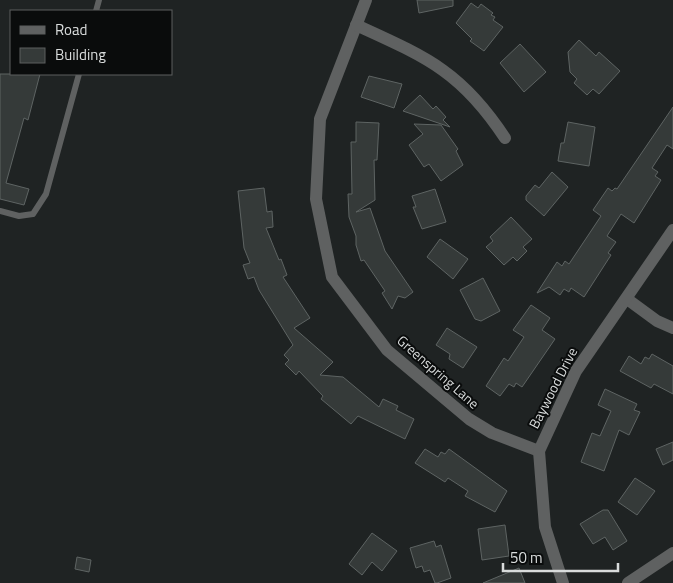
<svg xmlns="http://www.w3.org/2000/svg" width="673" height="583" font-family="'Titillium Web',sans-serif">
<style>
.building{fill:#353a39;stroke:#5e6463}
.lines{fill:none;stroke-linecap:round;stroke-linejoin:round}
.service{stroke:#5f6161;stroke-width:6}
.minor{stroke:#5f6161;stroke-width:12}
.labels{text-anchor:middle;stroke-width:4;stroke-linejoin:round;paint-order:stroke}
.street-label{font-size:14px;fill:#d9dcdc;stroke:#0a0c0c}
</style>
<rect width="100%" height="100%" fill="#1f2323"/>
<g class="building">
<polygon points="417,0 453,0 453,6 419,13"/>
<polygon points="471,3 478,8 481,4 493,13 491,15 495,17 493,20 503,27 484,51 470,41 472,39 456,23"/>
<polygon points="579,40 596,56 599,52 620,71 599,94 593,89 587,95 574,83 577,79 570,72 568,52"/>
<polygon points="520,44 546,72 524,92 500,63"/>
<polygon points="0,74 40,74 28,120 24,118 6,183 29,189 24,205 0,199"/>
<polygon points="369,76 402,84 394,108 361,97"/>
<polygon points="420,95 433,109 436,106 446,117 443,120 450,127 403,111"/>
<polygon points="673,107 673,149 667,145 652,168 658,172 655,176 661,180 634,223 621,214 607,236 616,242 608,253 611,255 584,297 571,288 569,292 564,289 560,295 549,287 537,293 557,262 562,266 565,261 569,264 601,216 593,210 608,188 612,191 615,188 617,189"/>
<polygon points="356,122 379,123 377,160 374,160 375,200 356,212 370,208 385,251 413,292 405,298 398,296 392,309 382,293 385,291 364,260 361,261 356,245 356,236 349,217 348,194 352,194 351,142 356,142"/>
<polygon points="568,122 595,127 589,166 558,161 561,143 564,143"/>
<polygon points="414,124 441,125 458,149 456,151 463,165 441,181 429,164 424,167 409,145 423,134"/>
<polygon points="552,172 568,187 544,216 526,200 526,196 535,185 539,188"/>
<polygon points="264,188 267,212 272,211 273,227 266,228 279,260 281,259 287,275 283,277 310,318 294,328 333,362 320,375 343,377 379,407 383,399 398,406 396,410 414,419 405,439 358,416 351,424 321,399 323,396 299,371 296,375 285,364 289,360 284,355 293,345 259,290 254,277 248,279 243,265 250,263 244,248 238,191"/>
<polygon points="435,189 446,222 422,229 413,207 416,207 412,196"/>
<polygon points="511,217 532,239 523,247 527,251 517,261 513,257 504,265 486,247 493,241 490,237"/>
<polygon points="440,239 468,259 453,279 427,257"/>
<polygon points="483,278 500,311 481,321 475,319 460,290"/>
<polygon points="531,305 550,318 542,330 555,339 522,387 516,383 514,387 509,384 500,396 486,386 504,358 508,361 524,337 513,330"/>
<polygon points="447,328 477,347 463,368 449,359 450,354 436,345"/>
<polygon points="652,354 673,366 673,394 654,384 651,388 620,371 629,356 641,364 645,357 649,359"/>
<polygon points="605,389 637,404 634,410 640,412 629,435 619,430 604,471 581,462 592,433 600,436 611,411 598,405"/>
<polygon points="673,442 673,460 663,465 656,449"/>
<polygon points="425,449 438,457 441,452 445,454 449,449 507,491 495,512 465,496 468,491 448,478 445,482 415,463"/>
<polygon points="635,478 655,491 637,515 618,502"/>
<polygon points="603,510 608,510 627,541 613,550 605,537 593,544 580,524"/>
<polygon points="505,525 509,556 482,560 478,529"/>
<polygon points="372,533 397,551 382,571 372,562 362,575 349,564"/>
<polygon points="434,541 436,547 441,545 451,578 437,583 435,583 430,570 424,572 422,566 416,568 410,548"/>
<polygon points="77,557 91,560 89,572 75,569"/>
<polygon points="519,568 525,583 483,583"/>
</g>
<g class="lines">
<g class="service">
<polyline points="96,11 99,0"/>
<polyline points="0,211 19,216 33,214 46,194 79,74"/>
</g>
<g class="minor">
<polyline points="366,0 320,119 316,199 332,277 387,350 469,419 492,433 539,451"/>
<path d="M356,25C426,57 461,71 505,138"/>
<polyline points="627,299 657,321 673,328"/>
<polyline points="563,583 545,527 539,451 576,371 673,230"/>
<polyline points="628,583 673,553"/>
</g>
</g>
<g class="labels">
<g class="street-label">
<text transform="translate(438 372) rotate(41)" y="5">Greenspring Lane</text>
<text transform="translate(553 388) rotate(-63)" y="5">Baywood Drive</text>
</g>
</g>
<rect x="10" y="10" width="162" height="65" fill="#0a0c0c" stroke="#5d5f5f"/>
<rect x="20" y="26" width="25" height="8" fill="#5f6161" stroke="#5d5f5f"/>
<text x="55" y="35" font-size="15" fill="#d9dcdc">Road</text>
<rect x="20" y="48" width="25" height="15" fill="#353a39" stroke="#5d5f5f"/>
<text x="55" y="60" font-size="15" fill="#d9dcdc">Building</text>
<path d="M503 563v8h115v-8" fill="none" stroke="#d9dcdc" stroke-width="2.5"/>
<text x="510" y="563" font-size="15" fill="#d9dcdc" stroke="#0a0c0c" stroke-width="4" paint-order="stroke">50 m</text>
</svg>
